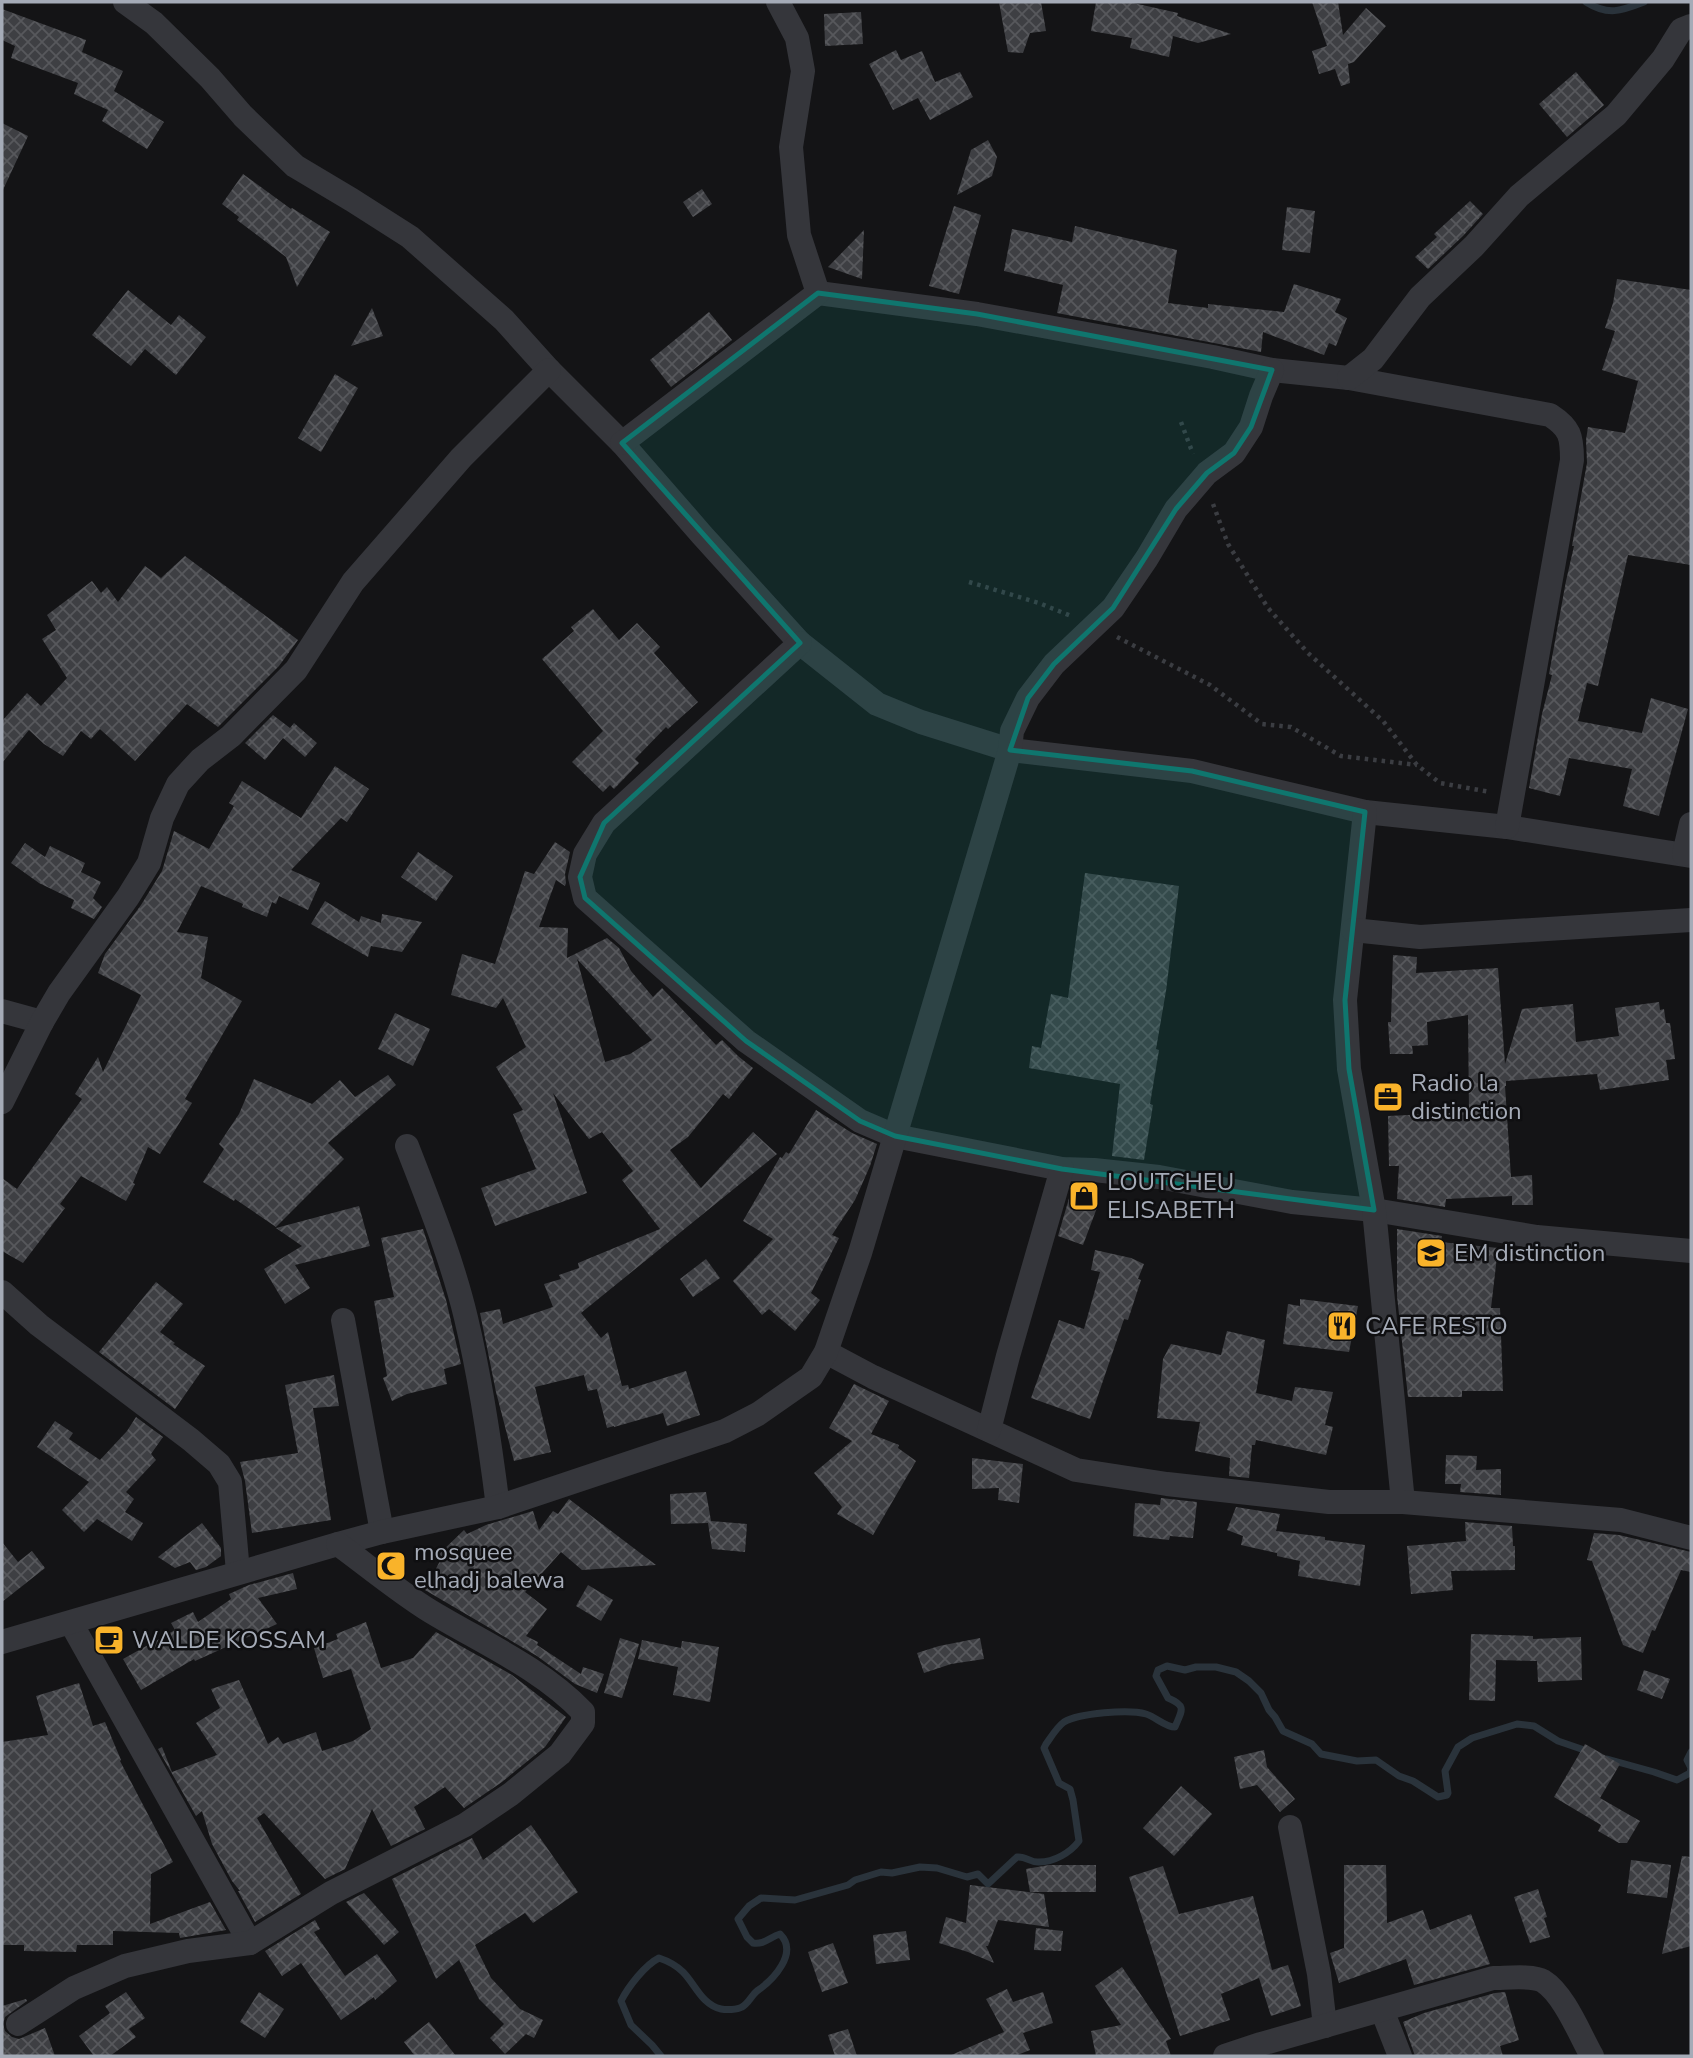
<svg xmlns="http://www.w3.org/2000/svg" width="1693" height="2058" font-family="'Nunito Sans',sans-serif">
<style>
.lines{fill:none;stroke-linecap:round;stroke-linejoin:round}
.stream{stroke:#2a333b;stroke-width:7}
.building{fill:url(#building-cross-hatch);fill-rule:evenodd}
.path{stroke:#3b3d42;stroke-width:4.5;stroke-dasharray:3.5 5;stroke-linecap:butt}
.minor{stroke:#35363b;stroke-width:24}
.marked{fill:#0f766e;fill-opacity:0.2;stroke:#0f766e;stroke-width:5;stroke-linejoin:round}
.labels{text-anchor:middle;stroke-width:5;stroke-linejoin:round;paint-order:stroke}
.poi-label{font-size:24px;fill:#a5abb7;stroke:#0f0f11;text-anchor:start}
</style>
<defs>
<pattern id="building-cross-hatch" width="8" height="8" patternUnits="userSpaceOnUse" patternTransform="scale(1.75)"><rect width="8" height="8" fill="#3e3f43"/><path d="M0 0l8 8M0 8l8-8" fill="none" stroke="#57585c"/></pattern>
</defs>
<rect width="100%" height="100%" fill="#141416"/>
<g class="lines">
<g class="stream">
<path d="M1586,2C1608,16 1621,11 1644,2"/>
<polyline points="1607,1759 1654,1772 1677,1780 1690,1773 1691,1768 1687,1760 1691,1752"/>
<path d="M661,2056L652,2045L631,2025L621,2001C628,1987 645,1965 659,1958C668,1961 676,1965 683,1972C695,1984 702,2005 721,2009C726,2010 737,2010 742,2007C748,2004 752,1995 757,1991C773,1980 799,1953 780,1934C770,1937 764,1945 753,1943L747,1937L738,1919L749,1906L761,1898L795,1900L848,1885L855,1880L881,1872L892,1873L920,1867L937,1868L967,1877L978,1874L988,1884L1017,1857C1026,1856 1031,1863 1039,1862C1054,1862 1070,1853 1079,1841L1073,1800L1070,1789L1059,1783L1044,1748L1046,1744C1051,1737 1057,1727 1064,1722C1079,1713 1129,1709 1146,1714C1156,1717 1165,1727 1175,1727C1182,1710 1187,1706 1168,1698L1156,1676L1158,1670L1167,1666L1185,1670L1196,1667H1216L1236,1672L1249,1681L1261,1693L1269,1710L1275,1717L1283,1731L1312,1744L1321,1754L1357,1761L1376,1760L1399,1776L1413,1781L1438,1797L1447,1795L1448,1793L1445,1771L1458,1747L1472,1738L1517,1724L1534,1726L1558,1741L1590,1752"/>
</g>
</g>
<g class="building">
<polygon points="999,2 1041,2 1046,31 1030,33 1023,53 1008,52"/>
<polygon points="1096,2 1129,2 1178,13 1177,16 1231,34 1198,43 1173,36 1169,57 1130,48 1132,38 1091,31"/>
<polygon points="1312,2 1338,2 1343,35 1366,8 1386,26 1354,62 1348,64 1350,83 1341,86 1335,69 1319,74 1312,51 1327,46"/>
<polygon points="2,9 86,40 82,52 123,71 114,91 164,122 147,149 102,121 108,110 74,94 78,83 11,58 15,46 2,40"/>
<polygon points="861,12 863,44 825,46 824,14"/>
<polygon points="896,50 901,60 922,51 935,82 960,72 973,97 930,120 918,98 893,110 869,64"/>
<polygon points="1576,72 1604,105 1567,137 1539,104"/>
<polygon points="2,123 28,136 2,192"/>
<polygon points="988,140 997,157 992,176 957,195 971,150"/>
<polygon points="243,174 291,209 292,208 330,232 297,287 286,257 237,220 239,217 222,204"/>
<polygon points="702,189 712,204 693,217 683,202"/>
<polygon points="1470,201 1483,214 1463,236 1428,269 1415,257 1437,237 1434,234"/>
<polygon points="954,206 981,215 959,294 929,286"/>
<polygon points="1287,207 1315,211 1310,253 1282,250"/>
<polygon points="1075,226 1177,250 1168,303 1208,308 1208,304 1284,312 1294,284 1341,299 1335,312 1347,318 1336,346 1329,343 1324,355 1263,332 1261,352 1057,313 1063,285 1004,271 1012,229 1072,242"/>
<polygon points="864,230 862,279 828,267"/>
<polygon points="1617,279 1691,290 1691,565 1628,555 1598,686 1587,683 1578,721 1642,733 1651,698 1688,709 1659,816 1623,806 1632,769 1569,758 1560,796 1529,788 1542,714 1552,675 1549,674 1566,581 1574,546 1572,546 1587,463 1586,440 1588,427 1625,433 1638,381 1602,370 1615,331 1605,328 1613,303"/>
<polygon points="128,290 171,325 179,315 206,337 176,375 145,349 131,366 92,335"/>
<polygon points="372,308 383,336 351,346"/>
<polygon points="709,312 732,340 671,387 650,360"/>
<polygon points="335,374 358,388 321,452 298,438"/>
<polygon points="185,556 298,640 279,666 218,727 187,704 135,761 100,729 91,739 81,731 63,756 44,744 29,730 2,763 2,721 27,693 41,706 67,678 42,639 56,630 47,615 92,581 101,593 107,587 118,602 145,566 161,578"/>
<polygon points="593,609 619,640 637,623 660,647 654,653 698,702 668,729 666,727 635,759 639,763 614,789 610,785 603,792 572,762 603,731 542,659 574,631 571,627"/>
<polygon points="273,715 290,728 294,723 317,743 305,757 283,738 265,760 245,743"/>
<polygon points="335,766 369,789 347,822 341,818 291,870 320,883 308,910 279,896 276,904 272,902 267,917 242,907 243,904 201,886 177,932 208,937 201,978 242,1001 185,1099 192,1103 160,1154 148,1147 133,1183 135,1184 126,1201 81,1176 60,1204 65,1208 23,1263 2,1251 2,1178 17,1189 82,1099 75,1094 98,1057 103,1072 141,995 98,973 105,954 141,905 162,871 174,831 209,849 234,806 229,803 242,781 301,818"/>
<path d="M555,842L570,852L565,874L566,883L565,886L556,880L539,927L568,928L567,958L607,938L619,948L631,971L653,997L662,988L716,1045L722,1040L738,1056L753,1068L729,1099L723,1094L688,1137L670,1150L701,1188L753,1132L777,1154L581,1313L601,1338L608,1332L622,1386L628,1385L629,1389L686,1371L700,1415L667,1426L663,1413L614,1427V1426L607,1428L597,1389L588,1391L584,1375L535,1387L551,1452L514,1461L496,1392L480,1313L500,1309L503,1324L553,1307L544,1284L561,1279L559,1275L579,1268L578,1263L660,1229L622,1180L633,1171L602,1132L589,1139L553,1093L587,1193L495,1226L481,1188L536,1169L513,1114L523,1110L496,1067L526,1047L503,998L496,1008L451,995L462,954L495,964L525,871L534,874ZM577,959L652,1040L630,1054L605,1062Z"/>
<polygon points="25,843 45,857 50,846 85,863 81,872 101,882 93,898 102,907 94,919 71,908 74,900 39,883 11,863"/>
<polygon points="418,852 453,876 436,901 401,877"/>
<polygon points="1085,873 1179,886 1166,991 1156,1049 1159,1050 1150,1104 1153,1105 1144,1160 1112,1156 1120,1084 1029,1068 1032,1046 1041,1048 1051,994 1068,998"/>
<polygon points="325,901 359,922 361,916 381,923 382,914 422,922 402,952 371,946 368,957 311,924"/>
<polygon points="1393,955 1417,957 1416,973 1498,968 1505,1064 1522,1009 1573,1004 1576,1042 1619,1036 1615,1008 1659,1002 1660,1010 1664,1009 1666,1023 1670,1023 1675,1059 1666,1060 1669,1080 1600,1090 1597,1074 1506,1081 1506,1086 1505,1086 1511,1177 1532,1175 1533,1205 1512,1205 1512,1196 1446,1199 1445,1207 1397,1199 1399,1166 1389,1166 1388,1116 1469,1112 1468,1015 1427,1022 1428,1045 1412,1046 1413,1054 1390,1054 1388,1022 1391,1022"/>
<polygon points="395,1013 430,1029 413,1066 378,1049"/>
<polygon points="388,1075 396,1085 328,1143 344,1159 276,1227 235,1199 234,1201 203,1182 224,1149 219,1144 239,1114 254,1079 312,1104 340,1080 355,1097"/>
<polygon points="816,1110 852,1133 877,1144 870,1166 855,1200 832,1235 839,1238 811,1293 820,1300 795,1331 769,1309 762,1315 733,1281 773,1239 743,1221 780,1157 782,1158 786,1152 789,1154"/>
<polygon points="1070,1195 1098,1205 1083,1245 1058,1236"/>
<polygon points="359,1206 370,1246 295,1265 310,1288 285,1304 264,1269 302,1246 276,1228"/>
<polygon points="423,1229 446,1300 461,1364 444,1369 447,1384 407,1394 392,1401 383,1378 387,1376 374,1301 394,1297 381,1238"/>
<polygon points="1397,1229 1442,1236 1441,1242 1498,1248 1491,1308 1500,1308 1503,1391 1462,1391 1462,1397 1408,1397 1397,1296"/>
<polygon points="1095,1250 1131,1258 1144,1264 1138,1279 1141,1280 1128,1320 1124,1319 1090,1419 1031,1398 1059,1320 1084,1329 1100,1272 1091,1270"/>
<polygon points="706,1259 720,1278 693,1297 680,1279"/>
<polygon points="156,1282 183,1304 160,1332 175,1343 173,1344 205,1366 175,1409 99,1352"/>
<polygon points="1300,1299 1358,1306 1349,1352 1283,1344 1288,1304 1300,1306"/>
<polygon points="1227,1331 1265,1340 1256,1393 1292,1401 1295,1387 1333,1392 1325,1425 1333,1427 1326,1455 1256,1440 1255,1445 1252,1445 1249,1478 1229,1476 1230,1458 1195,1451 1200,1422 1157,1418 1163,1359 1171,1344 1221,1355"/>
<polygon points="334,1375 339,1406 313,1408 331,1520 252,1533 245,1481 240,1462 298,1453 285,1385"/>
<polygon points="854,1384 889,1401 871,1434 899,1445 898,1448 916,1461 873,1535 837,1514 842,1507 814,1473 852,1441 829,1428"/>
<polygon points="136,1417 163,1437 151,1454 156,1460 126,1492 134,1499 125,1512 143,1523 132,1541 97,1519 84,1532 62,1510 89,1482 37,1447 55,1421 73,1433 69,1439 100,1460 127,1431"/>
<polygon points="1446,1455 1477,1456 1476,1470 1501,1469 1501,1495 1460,1492 1461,1484 1445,1484"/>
<polygon points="972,1458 1023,1464 1019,1503 998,1500 999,1488 972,1489"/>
<polygon points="706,1492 711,1521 747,1524 745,1552 712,1549 708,1523 671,1524 670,1494"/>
<polygon points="1161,1498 1197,1502 1193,1538 1170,1536 1169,1540 1133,1536 1135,1503 1160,1505"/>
<polygon points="569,1499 656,1565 582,1570 561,1552 525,1592 547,1609 526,1636 538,1642 537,1645 581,1674 583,1667 604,1674 597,1693 575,1684 537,1656 425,1590 442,1557 439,1554 464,1530 467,1534 486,1525 533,1511 539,1530 553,1511 558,1514"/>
<polygon points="1236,1507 1280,1514 1276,1531 1325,1537 1325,1540 1365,1545 1360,1586 1298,1576 1300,1561 1277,1556 1277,1553 1241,1545 1243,1536 1227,1530"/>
<polygon points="1465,1522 1512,1526 1513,1546 1515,1546 1515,1570 1451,1571 1453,1590 1411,1594 1407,1546 1466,1541"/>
<polygon points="202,1523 221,1548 221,1556 206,1567 196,1570 190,1562 175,1568 158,1557"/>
<polygon points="1594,1533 1619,1535 1691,1552 1691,1572 1681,1570 1655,1631 1652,1630 1643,1653 1623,1645 1592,1561 1587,1560"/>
<polygon points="2,1542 18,1562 32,1551 45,1568 2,1602"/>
<polygon points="293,1573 297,1589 258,1598 277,1624 195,1661 194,1659 141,1690 123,1659 175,1630 171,1623 193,1612 198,1622 231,1599 229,1594 249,1585"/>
<polygon points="588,1585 613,1600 601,1621 576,1606"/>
<polygon points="366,1622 381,1668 413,1658 436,1632 512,1675 566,1717 545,1747 502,1782 464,1808 445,1787 414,1807 425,1829 391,1846 372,1809 345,1869 325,1879 264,1813 257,1818 301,1894 255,1922 238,1891 240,1891 232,1881 212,1844 202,1811 196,1816 158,1749 162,1747 172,1772 217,1755 196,1723 220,1708 211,1689 239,1680 268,1744 278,1737 283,1744 316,1732 322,1751 353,1741 371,1729 351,1669 323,1678 314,1648 338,1639 336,1634"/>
<polygon points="1471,1634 1533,1636 1533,1639 1581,1637 1582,1680 1538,1682 1537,1661 1496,1660 1495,1701 1469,1700"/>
<polygon points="620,1638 639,1644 622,1698 604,1693"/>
<polygon points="980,1638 984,1659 951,1664 924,1673 917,1653 939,1646"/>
<polygon points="642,1640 681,1648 682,1641 719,1647 710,1702 673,1695 678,1667 638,1659"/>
<polygon points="1644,1670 1670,1679 1662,1699 1637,1690"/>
<polygon points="79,1683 93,1726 105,1722 121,1760 120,1761 173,1862 151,1874 150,1924 210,1902 226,1930 180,1938 179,1933 113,1931 113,1945 77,1945 76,1952 24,1951 24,1945 2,1945 2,1742 48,1735 36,1696"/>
<polygon points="1585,1744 1620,1764 1600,1798 1640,1821 1627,1843 1619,1843 1598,1831 1601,1825 1554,1797"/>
<polygon points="1264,1750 1267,1767 1295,1799 1280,1812 1257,1785 1240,1789 1234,1757"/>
<polygon points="1181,1786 1212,1814 1174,1856 1143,1828"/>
<polygon points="531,1825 578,1892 533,1923 525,1913 475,1945 491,1978 520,2009 543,2020 534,2038 526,2034 505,2054 490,2038 504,2024 479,1999 459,1960 436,1979 392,1879 472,1838 483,1860"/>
<polygon points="1682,1856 1691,1857 1691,1946 1662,1954"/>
<polygon points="1631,1860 1671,1865 1667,1898 1627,1893"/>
<polygon points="1049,1865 1096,1865 1096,1892 1030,1892 1026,1869"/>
<polygon points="1344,1865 1386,1865 1387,1923 1423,1910 1430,1930 1471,1914 1490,1964 1414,1985 1406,1959 1339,1983 1330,1953 1344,1948"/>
<polygon points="1163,1866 1179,1914 1253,1896 1272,1970 1288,1965 1301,2006 1271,2016 1259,1978 1221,1994 1230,2020 1180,2036 1129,1877"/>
<polygon points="970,1885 1044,1894 1049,1927 998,1920 988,1946 986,1946 994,1963 968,1952 939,1943 946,1917 966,1923"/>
<polygon points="1538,1889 1547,1917 1544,1918 1550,1937 1530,1943 1514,1897"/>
<polygon points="364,1893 399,1932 384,1945 346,1902"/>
<polygon points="315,1920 320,1929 314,1932 345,1976 377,1954 397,1981 375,2000 374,1997 341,2020 301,1963 282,1976 265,1951"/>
<polygon points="1036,1928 1063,1931 1061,1951 1034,1950"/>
<polygon points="906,1931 910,1960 876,1964 873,1935"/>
<polygon points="833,1943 848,1983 822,1992 808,1952"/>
<polygon points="1122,1967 1171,2039 1166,2041 1171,2056 1096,2056 1091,2031 1121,2025 1095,1986"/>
<polygon points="1007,1989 1013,2002 1043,1992 1053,2023 1023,2033 1030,2050 1015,2056 949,2056 1004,2032 986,1999"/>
<polygon points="126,1992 145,2018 129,2029 136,2037 110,2056 94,2056 79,2036 110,2013 105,2006"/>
<polygon points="259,1992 284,2009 265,2038 240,2022"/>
<polygon points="1505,1992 1519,2040 1500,2046 1503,2056 1415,2056 1403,2022 1424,2013 1495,1993"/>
<polygon points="26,1999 27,2001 5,2017 3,2024 5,2031 12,2037 19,2039 45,2028 55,2056 2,2056 2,2006"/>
<polygon points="429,2022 456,2056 415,2056 404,2042"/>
<polygon points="848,2029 857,2056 835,2056 828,2035"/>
</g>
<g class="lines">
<g class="path">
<polyline points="1181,422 1193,454"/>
<polyline points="1213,504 1228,544 1268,608 1308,653 1383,721 1417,765 1440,783 1490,792"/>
<polyline points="969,582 1039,603 1071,616"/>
<polyline points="1117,637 1210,685 1262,724 1291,727 1341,756 1417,765"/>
</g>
<g class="minor">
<polyline points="125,2 154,23 210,78 243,116 295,166 352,200 410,237 504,320 549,370 622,443 702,535 800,643 877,704 921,722 1010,750 1192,771 1365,812 1507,827 1691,856"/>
<path d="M818,293L977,314L1213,357L1272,370L1349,378L1550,415C1570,428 1572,436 1572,460L1507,827"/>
<polyline points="1349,378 1373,359 1420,297 1474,246 1519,196 1616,115 1663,59 1681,30 1691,26"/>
<polyline points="622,443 818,293 799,235 791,147 803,71 797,38 778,2"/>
<polyline points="800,643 604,823 585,854 580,877 585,898 746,1041 860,1121 895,1136 1062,1169 1094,1170 1159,1177 1292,1202 1374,1210 1537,1237 1691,1251"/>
<polyline points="1365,812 1345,1000 1349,1069 1374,1210 1403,1502"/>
<polyline points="1684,854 1691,824"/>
<polyline points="1353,930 1420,937 1691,920"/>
<polyline points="2,1011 42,1022"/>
<polyline points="2,1102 42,1022 59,993 128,897 149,863 162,818 178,784 200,760 231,736 296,670 353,582 461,458 549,370"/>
<path d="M407,1146C429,1203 452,1259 466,1318C481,1381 490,1443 498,1507"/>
<polyline points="2,1292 39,1325 191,1440 219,1464 230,1482 238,1572"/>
<polyline points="343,1320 382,1532"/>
<polyline points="826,1352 873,1377 1076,1470 1167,1484 1329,1502 1403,1502 1621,1520 1691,1538"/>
<polyline points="989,1430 1008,1356 1062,1169"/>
<polyline points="71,1623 250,1943"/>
<polyline points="2,1642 338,1544 382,1532 498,1507 725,1431 758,1414 811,1377 826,1352 860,1253 895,1136 1010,750 1012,731 1028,698 1054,664 1113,608 1147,558 1176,509 1207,473 1234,453 1251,427 1261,396 1272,370"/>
<polyline points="1290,1827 1319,1974 1325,2026"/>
<polyline points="1382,2010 1400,2056"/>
<path d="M18,2024L74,1988L125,1966L188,1951L250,1943L331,1893L465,1825L511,1794L560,1754L583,1723V1712C541,1668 481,1642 430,1611C398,1591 368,1566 338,1544"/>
<path d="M1225,2056L1261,2044L1493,1978C1506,1978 1533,1975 1543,1981C1564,1994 1580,2035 1592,2056"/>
</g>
</g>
<path class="marked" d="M818,293L977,314L1272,370L1251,427L1234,453L1207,473L1176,509L1113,608L1054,664L1028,698L1010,750L1192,771L1365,812L1345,1000L1349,1069L1374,1210L1062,1169L895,1136L860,1121L746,1041L585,898L580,877L604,823L800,643L622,443Z"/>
<defs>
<g id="office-square" transform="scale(1.575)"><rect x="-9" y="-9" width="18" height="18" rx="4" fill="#f9b32a" stroke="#0f0f11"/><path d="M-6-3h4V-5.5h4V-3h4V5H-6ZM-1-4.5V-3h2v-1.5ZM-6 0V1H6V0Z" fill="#111"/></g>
<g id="shop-square" transform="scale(1.575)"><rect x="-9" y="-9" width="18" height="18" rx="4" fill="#f9b32a" stroke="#0f0f11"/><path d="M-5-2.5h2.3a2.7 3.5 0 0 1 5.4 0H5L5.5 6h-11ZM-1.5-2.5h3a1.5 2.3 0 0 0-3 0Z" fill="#111"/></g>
<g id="school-square" transform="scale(1.575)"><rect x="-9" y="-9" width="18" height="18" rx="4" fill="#f9b32a" stroke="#0f0f11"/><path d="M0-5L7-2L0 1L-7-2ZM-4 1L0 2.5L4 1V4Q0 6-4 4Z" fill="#111"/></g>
<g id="restaurant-square" transform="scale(1.575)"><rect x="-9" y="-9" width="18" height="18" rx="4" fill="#f9b32a" stroke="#0f0f11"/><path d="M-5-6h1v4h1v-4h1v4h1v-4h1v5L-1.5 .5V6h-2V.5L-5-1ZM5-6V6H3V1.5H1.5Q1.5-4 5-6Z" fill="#111"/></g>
<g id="mosque-square" transform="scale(1.575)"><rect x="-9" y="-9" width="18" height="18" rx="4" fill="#f9b32a" stroke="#0f0f11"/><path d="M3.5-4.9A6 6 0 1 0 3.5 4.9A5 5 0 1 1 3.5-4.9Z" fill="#111"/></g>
<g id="cafe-square" transform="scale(1.575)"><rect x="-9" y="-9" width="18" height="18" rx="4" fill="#f9b32a" stroke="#0f0f11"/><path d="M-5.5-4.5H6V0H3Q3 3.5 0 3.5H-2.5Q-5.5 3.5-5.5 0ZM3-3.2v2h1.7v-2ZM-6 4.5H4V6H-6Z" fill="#111"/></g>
</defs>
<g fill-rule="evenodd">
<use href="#office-square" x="1388" y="1097"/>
<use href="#shop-square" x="1084" y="1196"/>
<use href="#school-square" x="1431" y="1253"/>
<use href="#restaurant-square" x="1342" y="1326"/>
<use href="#mosque-square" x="391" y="1566"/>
<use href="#cafe-square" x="109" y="1640"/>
</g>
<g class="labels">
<g class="poi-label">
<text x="1411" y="1091">Radio la<tspan x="1411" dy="28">distinction</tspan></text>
<text x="1107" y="1190">LOUTCHEU<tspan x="1107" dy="28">ELISABETH</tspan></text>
<text x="1454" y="1261">EM distinction</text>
<text x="1365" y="1334">CAFE RESTO</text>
<text x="414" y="1560">mosquee<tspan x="414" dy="28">elhadj balewa</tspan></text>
<text x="132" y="1648">WALDE KOSSAM</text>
</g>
</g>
<rect width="1693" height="2058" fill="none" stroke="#a5abb7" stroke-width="7"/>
</svg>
